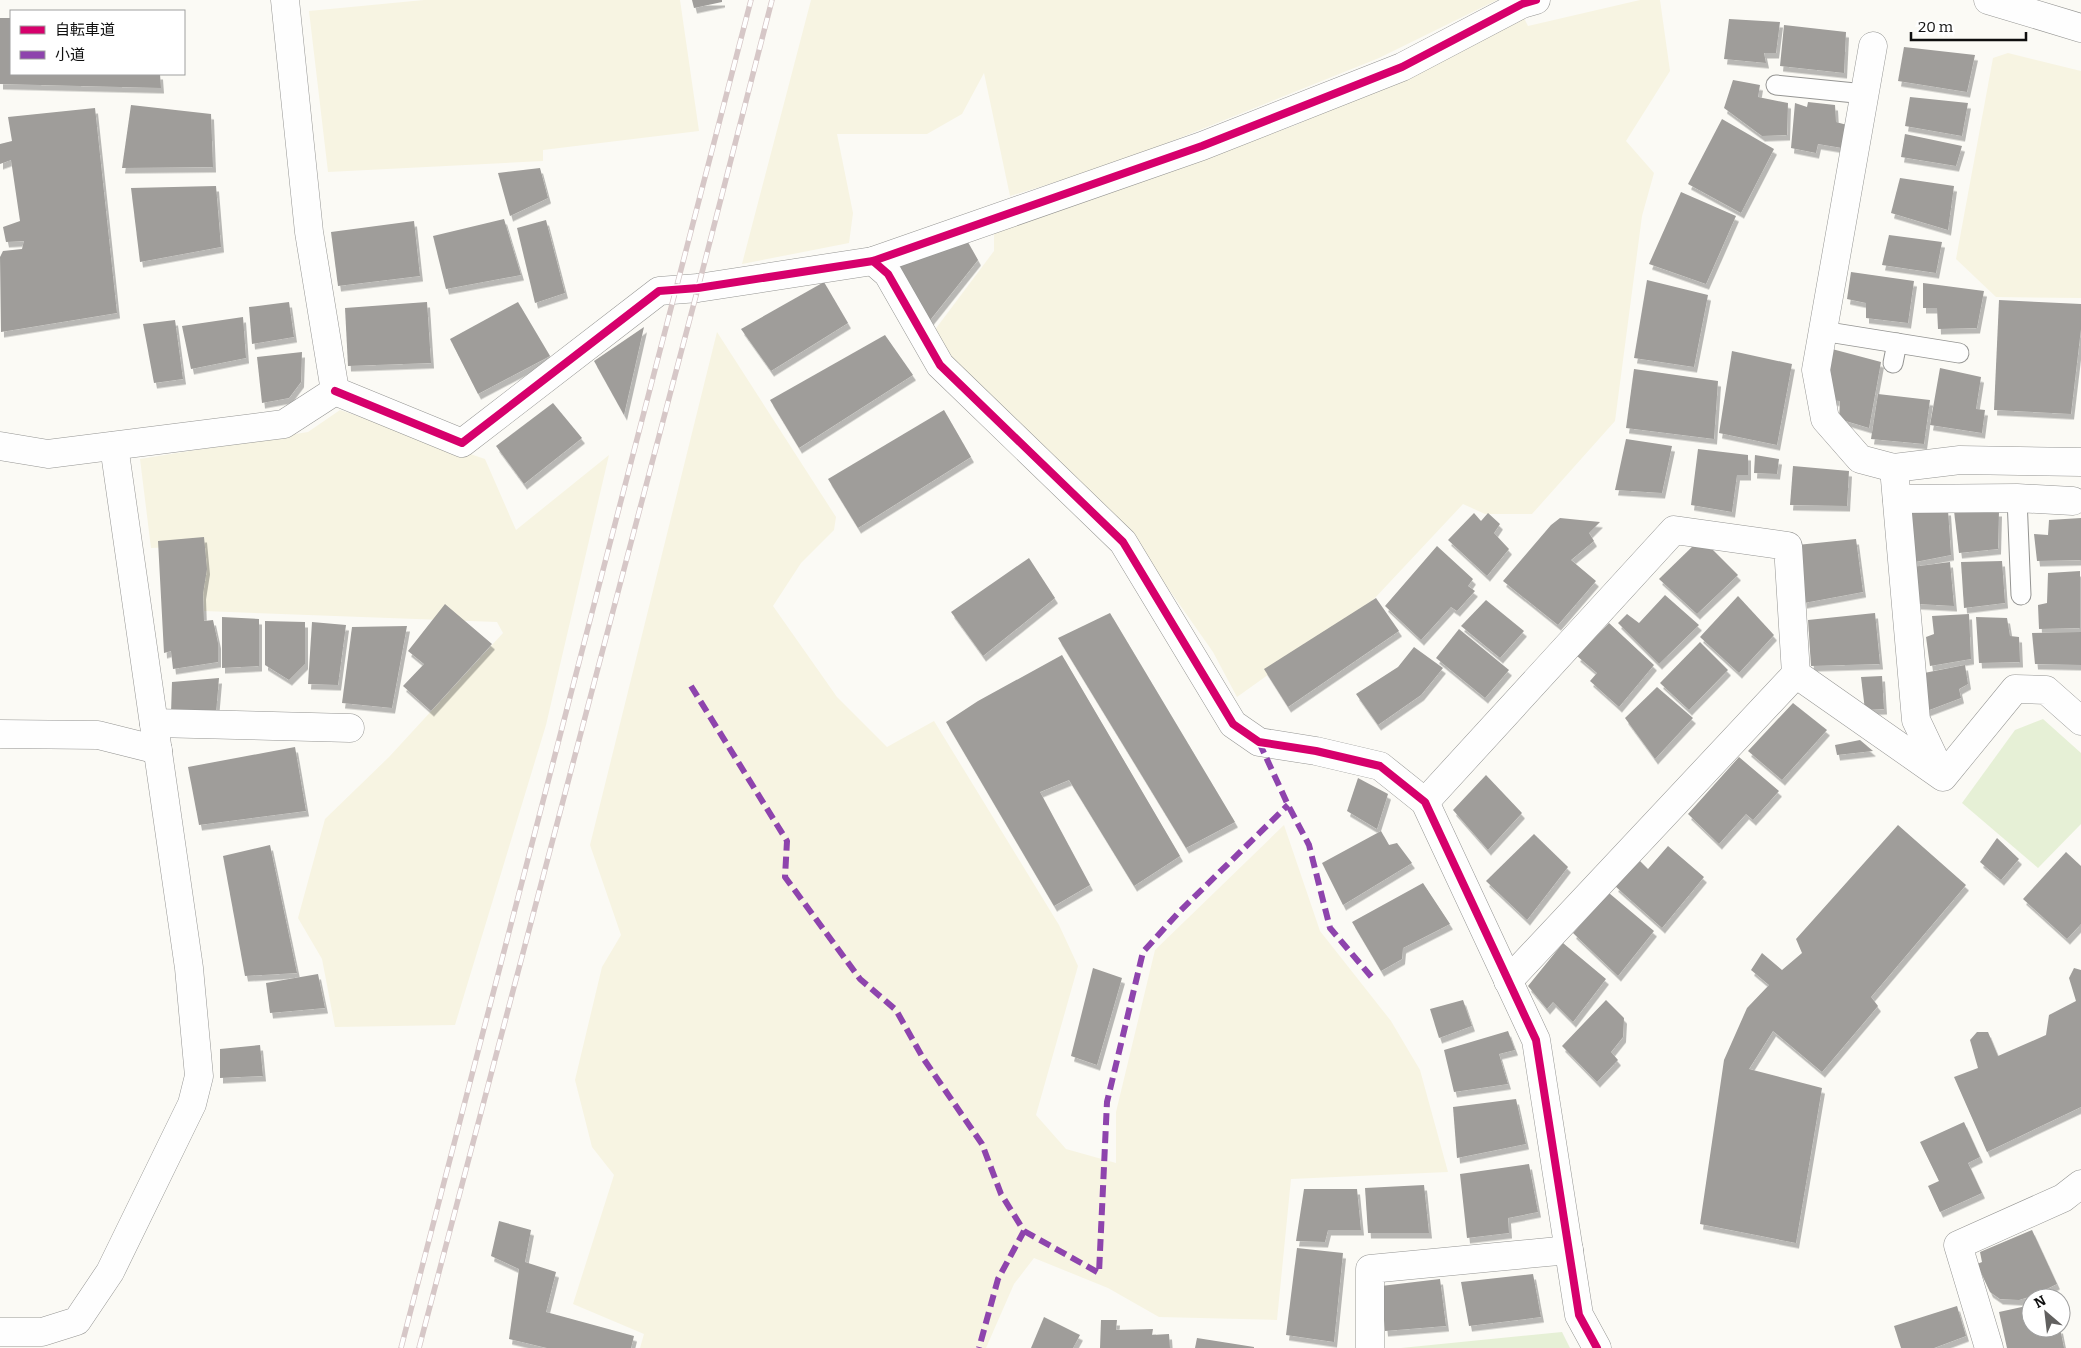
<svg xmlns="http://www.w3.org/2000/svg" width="2081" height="1348" font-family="Bitter,'Noto Sans JP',serif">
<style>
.farmland{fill:#f7f4e2}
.green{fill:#e6f0d6}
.building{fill:#9f9d9a;filter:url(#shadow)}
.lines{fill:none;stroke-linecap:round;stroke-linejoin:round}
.service-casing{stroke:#959593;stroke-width:21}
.minor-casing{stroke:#959593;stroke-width:29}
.service{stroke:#fefefe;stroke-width:19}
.minor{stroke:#fefefe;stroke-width:28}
.rail-casing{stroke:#d6c7c7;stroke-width:5.5}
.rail{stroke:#fff;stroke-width:4;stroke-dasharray:11;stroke-linecap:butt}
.quiet{stroke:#8e44ad;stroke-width:6;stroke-dasharray:12 6;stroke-linecap:butt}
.cycleway-casing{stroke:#fff;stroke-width:11}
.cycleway{stroke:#d6006c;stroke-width:8}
</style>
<defs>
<filter id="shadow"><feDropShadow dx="3" dy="5.5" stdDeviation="0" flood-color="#0004"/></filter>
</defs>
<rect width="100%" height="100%" fill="#fbfaf5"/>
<g class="farmland">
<polygon points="424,0 680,0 699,131 543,150 543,161 328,172 309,11"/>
<polygon points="811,0 1497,0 1379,58 1117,163 1010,196 984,73 962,114 927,134 837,134 853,213 849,243 742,264"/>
<polygon points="1640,0 1660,0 1670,71 1626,141 1654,173 1642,216 1615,421 1532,514 1485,514 1463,504 1374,599 1237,697 1213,652 1137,544 947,356 931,335 994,251 994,232 1296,125 1524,18 1528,26"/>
<polygon points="2008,53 2081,71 2081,298 1996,297 1956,259 1993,58"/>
<polygon points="717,332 836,517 834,530 801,563 773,606 837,697 887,747 934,721 1059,925 1078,966 1036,1115 1066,1149 1116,1163 1116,1112 1155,950 1284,825 1320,931 1391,1021 1420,1070 1448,1172 1291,1179 1277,1320 1159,1317 1108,1288 1034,1258 1014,1284 986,1348 640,1348 644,1334 573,1304 614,1175 592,1147 575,1080 602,967 621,935 590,845"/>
<polygon points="340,410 485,459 516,530 609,455 546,725 455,1025 335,1027 322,959 298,918 325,819 389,757 503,633 497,622 204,611 200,546 151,548 140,459 308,432"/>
</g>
<g class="green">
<polygon points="2043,719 2081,753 2081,824 2038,868 1962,803 2015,730"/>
<polygon points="1562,1332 1570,1348 1401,1348"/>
</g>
<g class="building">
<polygon points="692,0 722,0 722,2 694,8"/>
<polygon points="0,18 11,18 11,74 160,74 161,88 0,84"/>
<polygon points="1729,19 1780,22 1776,53 1764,53 1766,63 1724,59"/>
<polygon points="1784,25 1846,32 1844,73 1780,66"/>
<polygon points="1904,47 1975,55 1967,92 1898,81"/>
<polygon points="1733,80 1760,85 1758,97 1788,103 1787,135 1762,136 1724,108"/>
<polygon points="1910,97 1968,103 1962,136 1905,126"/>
<polygon points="1808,102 1835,105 1836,122 1847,125 1842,148 1818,144 1816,153 1791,148 1795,103 1807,107"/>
<polygon points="131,105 211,114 213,167 122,168"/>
<polygon points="95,108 117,313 1,332 0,257 3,251 22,249 24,241 6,242 3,227 20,221 11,160 0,164 0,144 12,141 8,117"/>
<polygon points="1722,119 1774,149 1741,213 1688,184"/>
<polygon points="1905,134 1962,146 1956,166 1901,157"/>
<polygon points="540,168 548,198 510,216 498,173"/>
<polygon points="1900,178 1954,186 1948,230 1891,213"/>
<polygon points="216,186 221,247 140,262 131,188"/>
<polygon points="1681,192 1736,216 1706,284 1649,264"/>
<polygon points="504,219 521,275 446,289 433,236"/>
<polygon points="546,220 565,293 535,303 517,228"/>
<polygon points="414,221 420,276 338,286 331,232"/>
<polygon points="1889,235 1942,242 1936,273 1882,265"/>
<polygon points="965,237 978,260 927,324 891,261"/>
<polygon points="1851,272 1914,281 1908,323 1866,318 1866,303 1847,299"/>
<polygon points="1647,280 1708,295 1694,367 1634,358"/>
<polygon points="824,282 848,323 771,371 741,329"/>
<polygon points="1923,283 1984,291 1977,328 1938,329 1937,308 1923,308"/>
<polygon points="1999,300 2081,304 2081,329 2071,414 1994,410"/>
<polygon points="289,302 294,337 252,344 249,307"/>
<polygon points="427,302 431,363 348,366 345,308"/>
<polygon points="518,302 550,356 478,394 450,339"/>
<polygon points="243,317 246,358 191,369 182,326"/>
<polygon points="175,320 183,379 154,383 143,324"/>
<polygon points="644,327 624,415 594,361"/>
<polygon points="885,335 913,375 799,448 770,400"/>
<polygon points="1832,349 1881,362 1869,428 1839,419 1840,401 1830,400 1825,381"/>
<polygon points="1732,351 1792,364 1777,445 1719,433"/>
<polygon points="302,352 301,382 289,398 262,403 257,357"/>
<polygon points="1940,368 1981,377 1976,409 1985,410 1982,433 1930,425"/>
<polygon points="1634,369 1718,381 1714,439 1626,428"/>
<polygon points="1878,394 1930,400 1924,444 1871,439"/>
<polygon points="553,403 582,438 524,484 496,446"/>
<polygon points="944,410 971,457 858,528 828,479"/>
<polygon points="1626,439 1672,446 1662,493 1615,490"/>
<polygon points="1698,449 1748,455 1748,475 1737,475 1732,512 1691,505"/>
<polygon points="1755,455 1779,459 1777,474 1754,473"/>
<polygon points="1793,466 1849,471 1847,506 1790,505"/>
<polygon points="1905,510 1948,510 1951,555 1910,563"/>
<polygon points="1954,511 1999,511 1998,549 1959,553"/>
<polygon points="1474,513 1481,521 1488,513 1500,524 1494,533 1509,549 1487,576 1448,540"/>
<polygon points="1560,518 1600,522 1589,533 1594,541 1571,560 1596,581 1558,625 1503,581 1551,525"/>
<polygon points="2081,518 2081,560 2037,561 2034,534 2048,535 2049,520"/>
<polygon points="204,537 207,569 203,594 204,621 213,620 218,643 218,662 173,669 171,651 164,653 158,541"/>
<polygon points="1856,539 1863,592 1804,603 1797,545"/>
<polygon points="1694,545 1713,550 1738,575 1697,614 1659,579"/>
<polygon points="1437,546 1473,579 1468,586 1475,591 1457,611 1451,607 1421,640 1385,606"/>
<polygon points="1029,558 1055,598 983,656 951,612"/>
<polygon points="2002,561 2005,603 1964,608 1961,562"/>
<polygon points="1950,562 1954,606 1918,604 1912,567"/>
<polygon points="2080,571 2080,628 2039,629 2038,605 2047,603 2048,573"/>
<polygon points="1665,595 1699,625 1659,664 1618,623 1627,614 1639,623"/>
<polygon points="1738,596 1774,635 1739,673 1700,637"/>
<polygon points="1376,598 1399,631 1288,707 1264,669"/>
<polygon points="1486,600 1524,631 1500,658 1461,626"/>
<polygon points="445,604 492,644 431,711 403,686 424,664 408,651"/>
<polygon points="1110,613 1235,822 1186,848 1058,638"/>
<polygon points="1875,613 1880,664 1811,666 1808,620"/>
<polygon points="1969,614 1971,659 1930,666 1926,637 1934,634 1932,616"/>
<polygon points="222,617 259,619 259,666 222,668"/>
<polygon points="1976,617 2007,618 2010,636 2019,637 2020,662 1979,663"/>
<polygon points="265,621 305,622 305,664 289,680 265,665"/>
<polygon points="312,622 346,625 338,685 308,684"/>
<polygon points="1609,623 1654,665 1619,707 1590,681 1597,673 1577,656"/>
<polygon points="407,626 392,708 342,703 352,627"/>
<polygon points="1459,629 1509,670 1485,698 1436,658"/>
<polygon points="2081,632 2081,665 2035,664 2032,633"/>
<polygon points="1700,642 1728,670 1689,710 1660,683"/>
<polygon points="1414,647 1443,668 1421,695 1378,725 1356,694 1398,667"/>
<polygon points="1062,655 1180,856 1134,886 1069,780 1040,792 1090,885 1054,906 946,722 978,701"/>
<polygon points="1965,665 1968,684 1959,689 1961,698 1924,712 1919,674"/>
<polygon points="1882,676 1884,709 1865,710 1861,677"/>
<polygon points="219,678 216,713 171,713 172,682"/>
<polygon points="1657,687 1693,718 1655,759 1625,718"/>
<polygon points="1793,703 1827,730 1782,780 1748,751"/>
<polygon points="1860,740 1873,751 1837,755 1835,745"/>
<polygon points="295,747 306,811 199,825 188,767"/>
<polygon points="1739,757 1779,791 1753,820 1746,814 1719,844 1688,814"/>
<polygon points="1486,775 1522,813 1488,850 1453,810"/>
<polygon points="1358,778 1388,794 1377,829 1347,811"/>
<polygon points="1898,825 1966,885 1871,997 1878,1006 1822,1072 1773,1031 1749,1069 1822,1088 1796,1243 1700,1224 1724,1060 1747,1008 1769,985 1751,970 1762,953 1782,970 1802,953 1796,939"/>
<polygon points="1381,831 1389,845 1397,843 1412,863 1343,905 1322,863"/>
<polygon points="1534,834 1568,867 1527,920 1486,881"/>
<polygon points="1997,838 2019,859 2001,880 1980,862"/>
<polygon points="270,845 297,973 245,976 223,856"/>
<polygon points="1668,846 1704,877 1662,928 1615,886 1640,861 1648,869"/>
<polygon points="2066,852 2081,866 2081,924 2067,939 2023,899"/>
<polygon points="1423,883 1450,924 1403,948 1402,959 1381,971 1352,922"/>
<polygon points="1609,893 1654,931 1618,976 1573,933"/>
<polygon points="1563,943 1606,979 1573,1022 1553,1002 1547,1009 1528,986"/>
<polygon points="1093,968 1122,978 1097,1065 1071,1056"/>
<polygon points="2074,968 2081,970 2081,1107 1987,1152 1954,1077 1978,1068 1970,1040 1977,1032 1988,1032 1998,1056 2046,1035 2049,1015 2076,1001 2069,978"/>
<polygon points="318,974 325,1008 270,1013 266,983"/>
<polygon points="1463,1000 1472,1026 1439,1038 1430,1009"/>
<polygon points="1606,1000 1624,1018 1623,1037 1611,1052 1618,1060 1597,1082 1562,1046"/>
<polygon points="1508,1031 1515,1050 1499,1054 1508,1084 1454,1092 1444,1050"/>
<polygon points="260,1045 263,1076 220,1078 220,1049"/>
<polygon points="1516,1099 1526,1144 1457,1158 1453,1107"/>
<polygon points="1964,1122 1980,1157 1968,1163 1982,1193 1940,1212 1928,1186 1939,1181 1920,1142"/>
<polygon points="1529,1164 1538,1212 1508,1218 1509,1233 1467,1238 1460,1174"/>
<polygon points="1424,1185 1429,1233 1368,1233 1365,1188"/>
<polygon points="1304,1189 1357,1189 1361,1230 1328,1230 1325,1242 1296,1241"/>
<polygon points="499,1221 531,1230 525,1262 556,1272 546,1312 634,1336 631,1348 547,1348 509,1339 519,1269 491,1256"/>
<polygon points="2032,1230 2057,1284 2032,1296 2019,1300 2000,1299 1990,1292 1977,1264 1982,1262 1980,1252"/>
<polygon points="1297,1248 1343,1253 1334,1342 1286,1335"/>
<polygon points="1533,1274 1541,1317 1469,1326 1461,1282"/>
<polygon points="1440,1279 1446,1326 1385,1331 1381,1286"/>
<polygon points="2031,1305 2031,1328 2060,1328 2064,1348 2007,1348 1999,1312"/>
<polygon points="1957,1306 1966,1336 1934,1348 1901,1348 1894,1326"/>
<polygon points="1044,1317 1080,1335 1073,1348 1031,1348"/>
<polygon points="1101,1320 1117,1320 1116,1330 1153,1329 1152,1335 1169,1334 1170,1348 1100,1348"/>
<polygon points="1197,1338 1254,1347 1254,1348 1195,1348"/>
</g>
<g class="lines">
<g class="service-casing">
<g id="service">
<polyline points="1776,85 1865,94"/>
<polyline points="1822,331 1959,353"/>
<polyline points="1893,363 1897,343"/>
<polyline points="2017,498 2021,595"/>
</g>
</g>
<g class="minor-casing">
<g id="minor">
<polyline points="1988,0 2081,28"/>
<polyline points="1873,46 1816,370 1825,419 1860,459 1894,468 1916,720 1942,775"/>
<polyline points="873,261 888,274 940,365 1123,542 1233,724 1259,742 1316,751 1380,766 1425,802 1536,1040 1579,1315 1597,1348"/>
<polyline points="335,391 462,443 659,291 698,288 873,261 1202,146 1402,67 1522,4 1536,0"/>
<polyline points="0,446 48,454 284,424 335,391 309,232 285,0"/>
<polyline points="1894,468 1960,460 2081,462"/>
<polyline points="1897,499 2017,498 2073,501"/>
<polyline points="154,723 350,728"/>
<polyline points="0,734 98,735 158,750"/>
<polyline points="1425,802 1674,530 1788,546 1796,674 1943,777 2015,689 2046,690 2081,721"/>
<polyline points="1508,981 1796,674"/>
<polyline points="0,1332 42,1332 77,1321 110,1272 192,1104 199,1076 189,968 114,446"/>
<polyline points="1370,1348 1370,1269 1569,1250"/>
<polyline points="1989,1348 1958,1245 2063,1198 2081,1184"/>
</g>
</g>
<use href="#service" class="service"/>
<use href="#minor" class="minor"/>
<g class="rail-casing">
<g id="rail">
<polyline points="401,1348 751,0"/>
<polyline points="419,1348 698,288 772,0"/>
</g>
</g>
<use href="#rail" class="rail"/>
<g class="quiet">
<polyline points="691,686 787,841 785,877 860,979 896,1010 923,1058 982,1144 1001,1194 1024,1231 998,1279 979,1348"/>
<polyline points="1259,742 1288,805 1309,845 1330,928 1374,980"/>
<polyline points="1024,1231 1099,1273 1107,1102 1143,952 1179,912 1288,805"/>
</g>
<g class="cycleway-casing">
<g id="cycleway">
<polyline points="873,261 888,274 940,365 1123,542 1233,724 1259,742 1316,751 1380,766 1425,802 1536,1040 1579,1315 1597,1348"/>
<polyline points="335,391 462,443 659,291 698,288 873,261 1202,146 1402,67 1522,4 1536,0"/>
</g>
</g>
<use href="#cycleway" class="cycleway"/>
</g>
<rect x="10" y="10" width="175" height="65" fill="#ffffff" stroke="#9f9f9f"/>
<rect x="20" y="26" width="25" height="8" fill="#d6006c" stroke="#9f9f9f"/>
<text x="55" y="35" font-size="15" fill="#0f0f0f">自転車道</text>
<rect x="20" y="51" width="25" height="8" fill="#8e44ad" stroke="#9f9f9f"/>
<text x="55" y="60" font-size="15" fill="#0f0f0f">小道</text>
<g transform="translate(2046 1313) rotate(332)"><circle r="24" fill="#ffffff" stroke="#9f9f9f"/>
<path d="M0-4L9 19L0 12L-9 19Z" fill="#626160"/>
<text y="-8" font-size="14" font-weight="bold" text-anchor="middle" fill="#0f0f0f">N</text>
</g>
<path d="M1911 32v8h115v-8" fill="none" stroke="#0f0f0f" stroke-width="2.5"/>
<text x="1918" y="32" font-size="15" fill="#0f0f0f" stroke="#ffffff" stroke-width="4" paint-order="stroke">20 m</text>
</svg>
